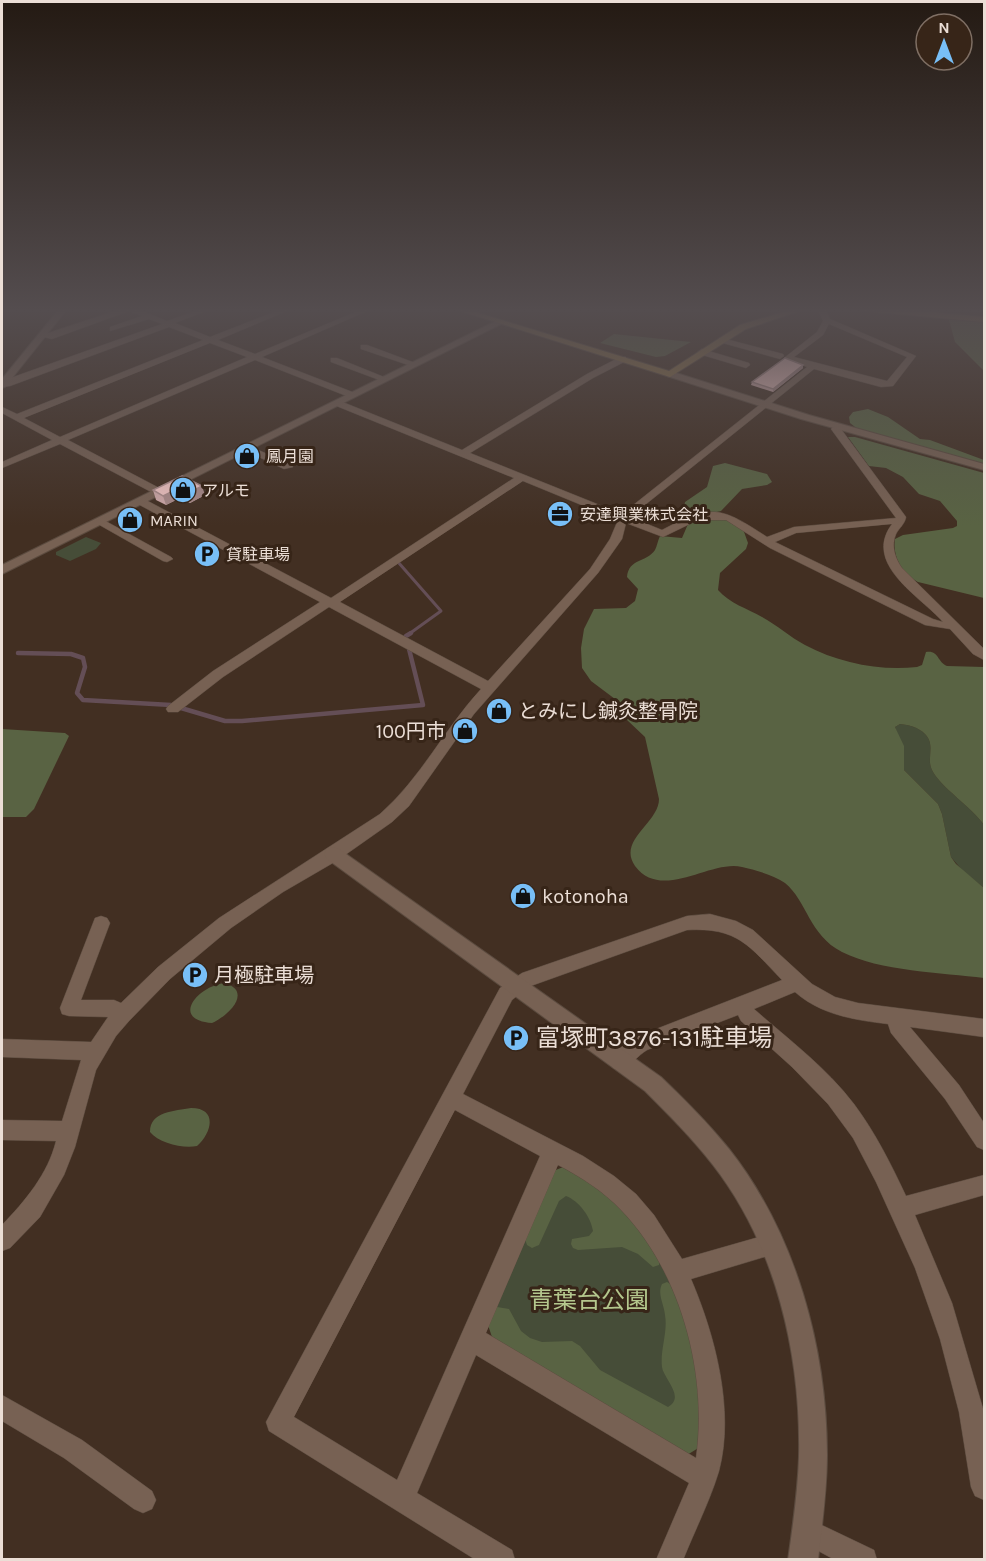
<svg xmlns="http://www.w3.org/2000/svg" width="986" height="1561" font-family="Karla,'Noto Sans JP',sans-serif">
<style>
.green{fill:#464d38}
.forest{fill:#596343}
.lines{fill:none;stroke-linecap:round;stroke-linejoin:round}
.stream-far1{stroke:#644e56;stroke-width:3}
.stream{stroke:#644e56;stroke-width:4.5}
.minor-casing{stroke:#5b4b3f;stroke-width:1}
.tertiary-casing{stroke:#5b4b3f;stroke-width:2}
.secondary-casing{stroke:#5b4b3f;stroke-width:2}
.minor{fill:#776153;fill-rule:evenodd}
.tertiary{fill:#776153;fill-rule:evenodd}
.secondary{fill:#8f7447;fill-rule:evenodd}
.wall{fill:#cfa9a9}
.shaded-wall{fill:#a98a89}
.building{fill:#f1c5c4;stroke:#a98a89;stroke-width:1.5}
.labels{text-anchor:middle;stroke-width:6;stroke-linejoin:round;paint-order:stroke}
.far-poi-label{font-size:16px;fill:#ebded6;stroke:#372518;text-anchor:start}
.poi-label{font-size:20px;fill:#ebded6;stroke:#372518;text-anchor:start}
.near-poi-label{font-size:24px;fill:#ebded6;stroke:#372518;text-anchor:start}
.near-park-label{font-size:24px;fill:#b4c78d;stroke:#372518}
</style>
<rect width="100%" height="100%" fill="#422f22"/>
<g class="green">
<polygon points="86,537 101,543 96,549 70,561 56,555 56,552"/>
<path d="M900,724C909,725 918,727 925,734C936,745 926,758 932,770C940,787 972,807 984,825V888L963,871L951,857L942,814L938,804L904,770L902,761L904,754L895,727Z"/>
<polygon points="553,1171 625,1208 677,1290 702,1430 487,1322"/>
</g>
<g class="forest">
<polygon points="984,319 984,371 955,342 949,320"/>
<polygon points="614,334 691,342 665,356 656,357 600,343"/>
<polygon points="868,409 888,417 920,439 930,440 984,460 984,464 860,431 850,423 849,417 853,412"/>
<path d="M848,437H855L984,473V598L918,582C902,575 892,555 895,539L903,535L953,528L957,526V521L940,501L919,494L903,477L886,468L869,466Z"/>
<path d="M725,463L767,474L772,482L767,485L742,489L721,511C709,514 694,516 684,508L685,502L707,487L713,466Z"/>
<path d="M721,517L743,529L748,543L746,549L720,573L718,590C729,603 748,609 762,617C777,625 790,637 805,645C839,663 879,671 917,667L922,665L926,652C939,650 937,662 947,666L984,667V825C972,807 940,787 932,770C926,758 936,745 925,734C918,727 909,725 900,724L895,727L904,746V770L938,804L942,814L951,857L956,864L984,888V978C943,973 879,971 842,952C809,935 807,901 785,883C774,875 755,870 742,867C711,859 662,902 635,866C617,840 659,823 659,799L645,737L626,719L623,707L619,702L591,681L582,668L581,648L584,629L594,609L626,608L635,601L638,589L627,577C629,558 646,563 655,550C657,546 658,540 660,536L682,538L688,524L696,518Z"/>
<polygon points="2,729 65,733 69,736 34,809 26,817 2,817"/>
<path d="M225,983C253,992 228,1016 212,1023C170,1020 197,986 225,983Z"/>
<path d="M191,1108C218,1108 212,1133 197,1146C183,1149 159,1143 150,1132C150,1111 175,1111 191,1108Z"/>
<path d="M566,1166L625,1208L660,1259L659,1265L653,1267L638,1254L622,1247L578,1250L573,1248L571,1244L572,1239L589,1236L593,1231C591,1217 579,1201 566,1196L559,1201L539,1245L532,1248L527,1245L525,1239L553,1171Z"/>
<path d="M667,1282L672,1285C696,1342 700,1386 700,1447L687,1455L493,1340L487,1322L497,1307L509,1309L521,1331L530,1338L542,1342L572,1341L580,1346L600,1370L668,1407C686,1397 663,1378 662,1367C660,1350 668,1332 665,1315C664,1304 657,1294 662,1284Z"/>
</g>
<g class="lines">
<polyline class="stream-far1" points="398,562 441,611 409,634"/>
<g class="stream">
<polyline points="406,636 411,633"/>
<polyline points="18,653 71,654 83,658 85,667 77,693 83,700 171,705"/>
<polyline points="181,708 225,721 242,721 423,705 409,649"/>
</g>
<g class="minor-casing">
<g id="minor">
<path d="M124,308H135L167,321L204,308H214L175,323L210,337L284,308H294L218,340L255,354L365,308H374L262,357L355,393V397H349L255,360L68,440L163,490V494H155L60,444L2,468V462L52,440L2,413V407L17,414L203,340L169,327L10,386L2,387V381L162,324L149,319L110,331V327L142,316L129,311L52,339L39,336ZM210,343L247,357L60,437L24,418Z"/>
<path d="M817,308H825L830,319L916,356L893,386L881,387L814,369L630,517L662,530C713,503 721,507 767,537L794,527L896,518L831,429L835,425H841V429L906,517C905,524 899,528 896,534C891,546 895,558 902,568L984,649V660L973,654L950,629L925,625L770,548L726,520H698L663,537L626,523L622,539L598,573L474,714L409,806L392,822L338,860L283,892L231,928L170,979L129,1021L116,1036L96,1070L75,1147L64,1175L40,1217L10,1248L2,1251V1225C25,1201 48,1174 56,1141L2,1140V1120L62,1121L81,1060L2,1057V1039L91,1042L108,1017L69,1016L62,1014L60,1008L95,918L101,916L107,918L110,923L81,1000H114L121,1003L158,967L219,918L380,814C421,778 445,728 481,689L329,607L223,677L178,712H168L166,709L168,706L213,671L320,602L136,503V499H144L331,598L514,478L334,405V401H340L462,450L587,374L620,357H626V361L593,378L470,453L622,514L807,367L784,358L817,332L823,321ZM829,324L907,357L887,381L794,357L823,335ZM523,481L618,520L610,539L590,569L488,681L340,602ZM892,524C862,564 920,596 943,622L933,619L775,542L796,533Z"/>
<polygon points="722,338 783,354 784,356 780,359 719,342 719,338"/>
<polygon points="361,345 367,345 418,364 411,366 361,349"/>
<polygon points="702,349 749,363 750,365 746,368 699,354 698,352"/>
<polygon points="331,358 337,358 389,379 382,381 331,362"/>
<polygon points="247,445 292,465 293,467 284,469 244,450 242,448"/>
<polygon points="100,518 171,557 173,559 167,562 163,561 96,523 95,521"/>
<path d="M710,914L736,921L753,930L812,984L835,997L858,1003L984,1019V1037L910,1027L959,1085L984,1123V1150L977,1147L945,1099L891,1033L888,1024C855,1020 821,1015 795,992L754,1009C788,1039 826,1067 854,1104C875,1132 891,1164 906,1196L984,1175V1195L915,1215L952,1303L984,1412V1500L975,1496L971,1487L959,1412L940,1339L915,1268L876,1182L853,1138L828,1104L792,1067L741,1021L738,1015L647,1050C637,1056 631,1066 620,1070L613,1068L610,1061C615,1050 623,1043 633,1038L782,980C749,946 738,927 687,930L528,987L512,1000L463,1094L583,1156L614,1176L636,1194L654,1215L682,1259L773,1233L781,1236L784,1244L781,1252L691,1279C715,1335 735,1410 719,1471C710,1501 695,1530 683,1560H656L689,1483L476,1355L417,1493L512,1550L515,1560H476L269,1431L266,1422L500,988L522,973L687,916ZM455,1110L540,1156L397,1480L294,1417ZM558,1165C581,1177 603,1191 621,1210C681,1272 708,1374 696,1458L486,1333Z"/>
<polygon points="2,1395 82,1440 152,1491 156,1500 152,1509 143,1513 134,1509 64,1458 2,1421"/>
<polygon points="807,1518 874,1550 877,1560 835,1560 798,1540 794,1531 798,1522"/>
</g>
</g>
<g class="tertiary-casing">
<g id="tertiary">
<polygon points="60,308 68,308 5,387 2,388 2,379"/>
<polygon points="498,320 505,322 2,574 2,565"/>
<polygon points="670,371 809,415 984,464 984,470 801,419 667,376 665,374"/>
<path d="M333,847L339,849L661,1077C685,1100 708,1123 729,1149C796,1234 827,1349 827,1455C827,1490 822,1525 818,1560H788C793,1525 798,1490 799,1456C801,1354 776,1246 713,1165C692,1138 669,1115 645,1091L327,859L324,854L327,849Z"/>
</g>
</g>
<g class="secondary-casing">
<g id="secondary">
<polygon points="451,308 462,308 669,371 740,325 797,308 808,308 746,329 670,377"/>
<polygon points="862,308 886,308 984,317 984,322 866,311"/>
</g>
</g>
<use href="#minor" class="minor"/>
<use href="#tertiary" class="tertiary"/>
<use href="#secondary" class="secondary"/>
</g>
<g class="wall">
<polygon points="803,365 803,368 773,392 751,385 752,382"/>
<polygon points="182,476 205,495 190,503 180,498 166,505 156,500 153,490"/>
</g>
<g class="shaded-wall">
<polygon points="803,365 803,368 773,392 773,389"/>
<polygon points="202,486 205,495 190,503 187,494"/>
<polygon points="177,489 180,498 166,505 163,496"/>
</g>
<g class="building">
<polygon points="785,358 803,365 773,389 752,382"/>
<polygon points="182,476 202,486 187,494 177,489 163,496 153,490"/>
</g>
<linearGradient id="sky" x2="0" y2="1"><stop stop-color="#241a13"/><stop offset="0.59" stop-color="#544d4f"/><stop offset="1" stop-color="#544d4f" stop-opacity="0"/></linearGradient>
<rect width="986" height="526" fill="url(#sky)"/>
<defs>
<g id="shop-disc" transform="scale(1.35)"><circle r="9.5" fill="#78bff7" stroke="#372518"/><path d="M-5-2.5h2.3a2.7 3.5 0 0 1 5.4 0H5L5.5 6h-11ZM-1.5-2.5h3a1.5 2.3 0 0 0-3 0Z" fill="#111"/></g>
<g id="office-disc" transform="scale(1.35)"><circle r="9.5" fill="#78bff7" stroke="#372518"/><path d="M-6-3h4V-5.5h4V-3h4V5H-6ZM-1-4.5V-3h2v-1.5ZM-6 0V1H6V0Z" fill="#111"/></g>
<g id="parking-disc" transform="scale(1.35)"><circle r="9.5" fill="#78bff7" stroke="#372518"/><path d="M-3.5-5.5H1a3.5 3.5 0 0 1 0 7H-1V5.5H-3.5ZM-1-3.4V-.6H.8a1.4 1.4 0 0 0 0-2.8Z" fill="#111"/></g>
</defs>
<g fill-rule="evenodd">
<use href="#shop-disc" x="247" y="456"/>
<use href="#shop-disc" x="183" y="490"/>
<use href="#office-disc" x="560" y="514"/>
<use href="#shop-disc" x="130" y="520"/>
<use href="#parking-disc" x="207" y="554"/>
<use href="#shop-disc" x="499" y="711"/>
<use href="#shop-disc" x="465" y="731"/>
<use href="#shop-disc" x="523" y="896"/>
<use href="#parking-disc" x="195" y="975"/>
<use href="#parking-disc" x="516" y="1038"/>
</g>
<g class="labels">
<g class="far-poi-label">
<text x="266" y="462">鳳月園</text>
<text x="202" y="496">アルモ</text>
<text x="580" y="520">安達興業株式会社</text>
<text x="150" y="526">MARIN</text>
<text x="226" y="560">貸駐車場</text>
</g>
<g class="poi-label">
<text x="518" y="718">とみにし鍼灸整骨院</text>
<text x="446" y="738" text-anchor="end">100円市</text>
<text x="542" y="903">kotonoha</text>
<text x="214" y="982">月極駐車場</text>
</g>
<g class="near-poi-label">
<text x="536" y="1046">富塚町3876-131駐車場</text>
</g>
<g class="near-park-label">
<text x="589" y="1308">青葉台公園</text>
</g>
</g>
<rect width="986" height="1561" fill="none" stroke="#ebded6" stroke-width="6"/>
<g transform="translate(944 42)"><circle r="28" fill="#372518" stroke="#7f6f64" stroke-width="1.5"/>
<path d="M0-4.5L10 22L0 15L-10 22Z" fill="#78bff7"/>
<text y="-9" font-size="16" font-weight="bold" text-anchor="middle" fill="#ebded6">N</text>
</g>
</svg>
